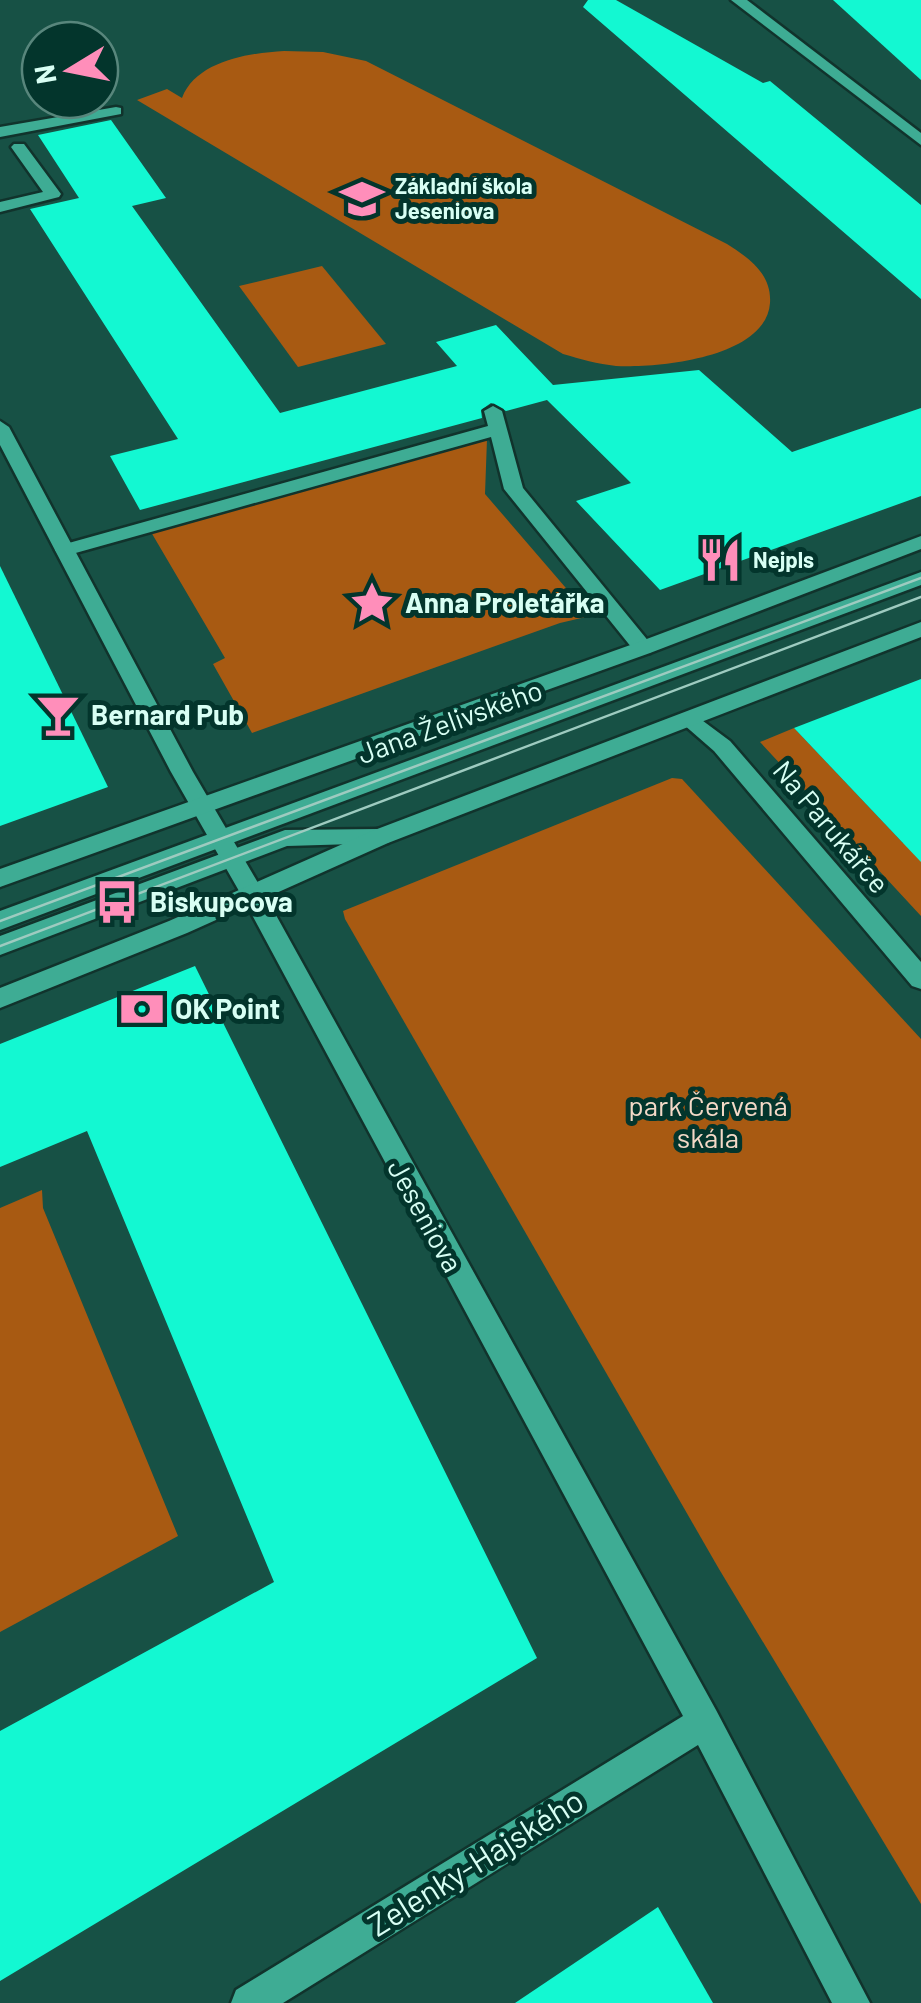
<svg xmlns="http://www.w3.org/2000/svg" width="921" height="2003" font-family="Barlow,sans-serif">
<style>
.green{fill:#a85a12}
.building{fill:#13f8d2}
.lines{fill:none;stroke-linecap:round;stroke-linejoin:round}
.service-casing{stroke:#11332c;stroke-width:5}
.minor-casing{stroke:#11332c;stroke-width:5}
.tertiary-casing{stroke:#11332c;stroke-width:5}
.secondary-casing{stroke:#11332c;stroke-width:5}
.service{fill:#3eac94;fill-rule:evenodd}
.minor{fill:#3eac94;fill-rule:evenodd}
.tertiary{fill:#3eac94;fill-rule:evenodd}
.secondary{fill:#3eac94;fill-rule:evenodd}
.tram{stroke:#9ecbc0;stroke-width:2.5}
.labels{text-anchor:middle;stroke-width:10;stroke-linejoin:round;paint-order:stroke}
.far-poi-label{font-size:22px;font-weight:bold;fill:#d8fff4;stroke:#03352c;text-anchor:start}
.poi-label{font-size:28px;font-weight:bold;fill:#d8fff4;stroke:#03352c;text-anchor:start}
.street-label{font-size:28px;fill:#d8fff4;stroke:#03352c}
.park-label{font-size:28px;fill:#f4d9c7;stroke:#03352c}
.near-street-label{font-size:32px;fill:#d8fff4;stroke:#03352c}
</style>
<rect width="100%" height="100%" fill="#175145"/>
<g class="green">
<path d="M284,51L323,52L366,61L727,244C749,258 772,274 770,303C766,358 658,368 616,366C598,364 580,359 563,354L137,100L167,89L182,98C196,61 249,53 284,51Z"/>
<polygon points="322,266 386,344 298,367 239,286"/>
<polygon points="487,439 485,494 590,616 560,623 252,733 213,664 225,658 151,532"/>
<polygon points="794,728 903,843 917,837 921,841 921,916 760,742"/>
<polygon points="672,778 682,779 921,1039 921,1904 719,1569 345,919 343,911"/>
<polygon points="42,1190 43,1208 178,1536 0,1632 0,1208"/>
</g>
<g class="building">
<polygon points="588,0 616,0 763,83 770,81 921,205 921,299 583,7"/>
<polygon points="833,0 921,0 921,80"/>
<polygon points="111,120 166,198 132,206 280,413 457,366 436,342 496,325 553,385 699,370 792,452 921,408 921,496 660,590 576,501 631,483 547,400 506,411 491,403 481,410 482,418 140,510 110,456 178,439 30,209 79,198 38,135"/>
<polygon points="0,566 108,787 0,826"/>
<polygon points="921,679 921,862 794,728"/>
<polygon points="195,966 537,1658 0,1981 0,1731 274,1582 87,1131 0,1167 0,1044"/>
<polygon points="658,1907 713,2003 515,2003"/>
</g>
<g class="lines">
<g class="service-casing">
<g id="service">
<polygon points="116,107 121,108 121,114 0,137 0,127"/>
<polygon points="14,144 24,144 61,194 59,197 0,212 0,202 43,192 11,147"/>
<polygon points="493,406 502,411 523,488 650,643 653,648 650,653 636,653 504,489 491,437 72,554 58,554 55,550 58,546 488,426 484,411"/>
<polygon points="921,572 921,585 0,930 0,911"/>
<polygon points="380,829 388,831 392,837 388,843 287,846 0,955 0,936 285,830"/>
</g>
</g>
<g class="minor-casing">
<g id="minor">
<polygon points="0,421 9,427 193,772 261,888 716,1710 870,2003 832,2003 698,1745 283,2003 231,2003 236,1990 683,1716 243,898 171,772 0,445"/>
<polygon points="691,712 730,741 921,962 921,989 912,986 714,751 683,724 680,719 683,714"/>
</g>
</g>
<g class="tertiary-casing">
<polygon id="tertiary" points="731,0 747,0 921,133 921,145"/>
</g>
<g class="secondary-casing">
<g id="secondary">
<polygon points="921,536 921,549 650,653 0,887 0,869 636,643"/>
<polygon points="921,622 921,637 388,843 187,933 0,1008 0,988 169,921 372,831"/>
</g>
</g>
<use href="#service" class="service"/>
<use href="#minor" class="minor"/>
<use href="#tertiary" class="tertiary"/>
<use href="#secondary" class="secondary"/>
<g class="tram">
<polyline points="0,921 921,578"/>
<polyline points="0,946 921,597"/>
</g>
</g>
<defs>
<g id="school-bare" transform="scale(3.45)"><path d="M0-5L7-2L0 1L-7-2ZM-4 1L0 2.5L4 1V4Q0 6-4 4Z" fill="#ff8eba" stroke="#03352c" stroke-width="2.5" paint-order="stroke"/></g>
<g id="restaurant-bare" transform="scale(3.45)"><path d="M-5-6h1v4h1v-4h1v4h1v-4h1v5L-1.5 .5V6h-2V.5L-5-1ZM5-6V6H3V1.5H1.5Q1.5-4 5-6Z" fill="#ff8eba" stroke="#03352c" stroke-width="2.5" paint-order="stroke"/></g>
<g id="sight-bare" transform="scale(3.45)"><path d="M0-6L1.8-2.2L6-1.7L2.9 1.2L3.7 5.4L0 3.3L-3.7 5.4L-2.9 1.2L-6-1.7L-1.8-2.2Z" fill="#ff8eba" stroke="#03352c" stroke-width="2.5" paint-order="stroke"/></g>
<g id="bar-bare" transform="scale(3.45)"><path d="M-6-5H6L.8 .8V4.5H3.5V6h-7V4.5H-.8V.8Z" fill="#ff8eba" stroke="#03352c" stroke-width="2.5" paint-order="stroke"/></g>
<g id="bus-bare" transform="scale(3.45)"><path d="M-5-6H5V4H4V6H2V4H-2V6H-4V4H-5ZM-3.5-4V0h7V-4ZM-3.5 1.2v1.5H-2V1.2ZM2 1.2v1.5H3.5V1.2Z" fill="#ff8eba" stroke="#03352c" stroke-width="2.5" paint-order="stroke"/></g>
<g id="bank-bare" transform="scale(3.45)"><path d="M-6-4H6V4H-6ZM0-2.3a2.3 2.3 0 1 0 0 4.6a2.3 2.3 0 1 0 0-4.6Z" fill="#ff8eba" stroke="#03352c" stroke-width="2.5" paint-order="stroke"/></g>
</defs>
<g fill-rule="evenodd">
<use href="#school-bare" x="362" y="199"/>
<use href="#restaurant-bare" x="720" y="560"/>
<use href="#sight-bare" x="372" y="603"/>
<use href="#bar-bare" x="58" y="715"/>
<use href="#bus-bare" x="117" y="902"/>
<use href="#bank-bare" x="142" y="1009"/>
</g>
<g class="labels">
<g class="far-poi-label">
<text x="395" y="194">Základní škola<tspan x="395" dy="25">Jeseniova</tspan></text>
<text x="753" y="568">Nejpls</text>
</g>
<g class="poi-label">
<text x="405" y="613">Anna Proletářka</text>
<text x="91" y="725">Bernard Pub</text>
<text x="150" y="912">Biskupcova</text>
<text x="175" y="1019">OK Point</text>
</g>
<g class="street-label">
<text transform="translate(450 722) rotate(-20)" y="10">Jana Želivského</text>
<text transform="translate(831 827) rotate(50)" y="10">Na Parukářce</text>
<text transform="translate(425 1216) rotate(61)" y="10">Jeseniova</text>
</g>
<g class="park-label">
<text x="708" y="1116">park Červená<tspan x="708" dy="32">skála</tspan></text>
</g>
<g class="near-street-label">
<text transform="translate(476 1863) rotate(-32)" y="11">Zelenky-Hajského</text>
</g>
</g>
<g transform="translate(70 70) rotate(260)"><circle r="48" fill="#03352c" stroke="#58867c" stroke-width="2.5"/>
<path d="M0-8L18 38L0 25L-18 38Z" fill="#ff8eba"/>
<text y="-15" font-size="28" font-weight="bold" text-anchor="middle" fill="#d8fff4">N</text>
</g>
</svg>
